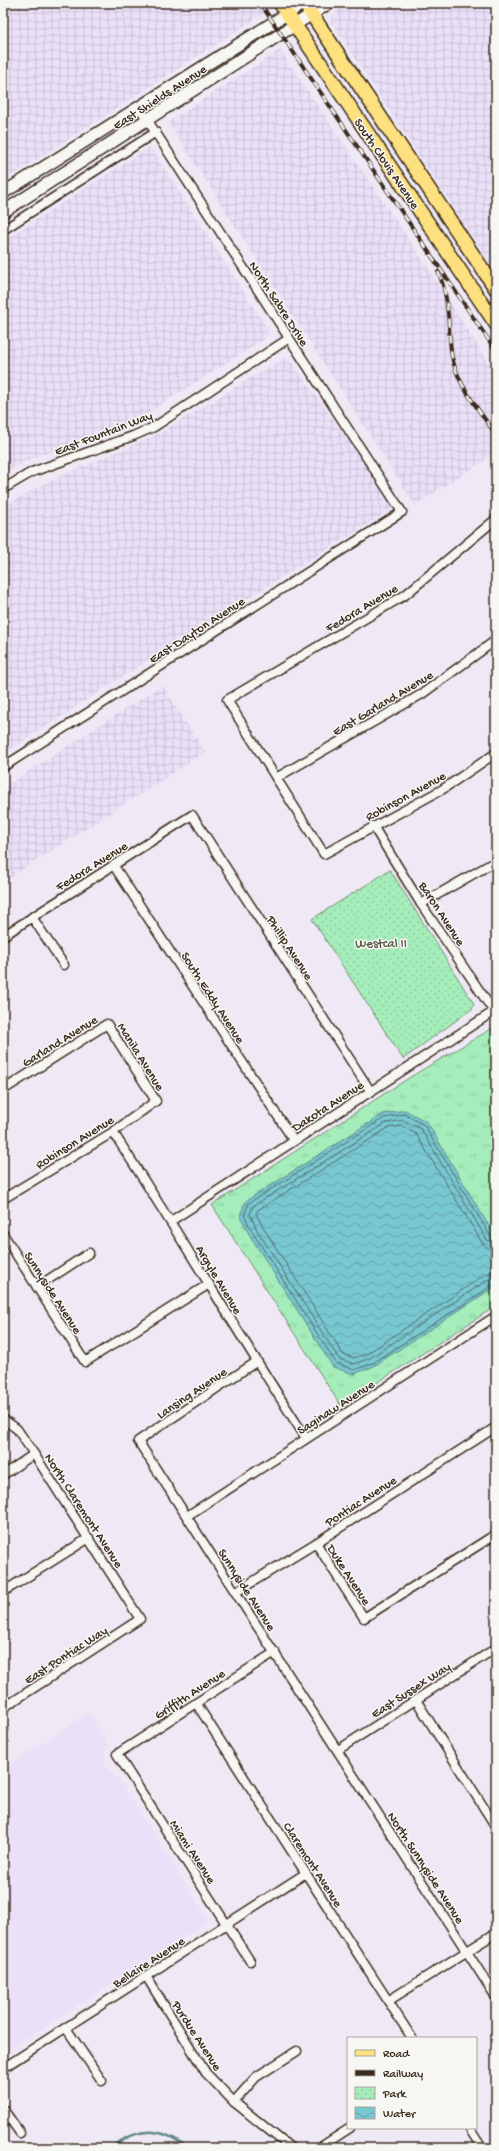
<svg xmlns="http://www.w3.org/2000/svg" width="499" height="2151" font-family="'Gochi Hand',sans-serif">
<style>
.built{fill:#eae0f8}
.industrial{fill:url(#industrial-grid)}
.grass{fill:url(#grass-tufts);stroke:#708c6c}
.park{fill:url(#park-dots);stroke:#708c6c}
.water{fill:url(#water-waves);stroke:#60898a}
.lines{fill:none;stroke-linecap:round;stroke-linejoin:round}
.shore{stroke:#536966;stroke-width:1}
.stream{stroke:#60898a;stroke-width:2.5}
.minor-casing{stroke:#3b2a1e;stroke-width:11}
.secondary-casing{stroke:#3b2a1e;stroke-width:14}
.primary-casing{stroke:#3b2a1e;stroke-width:16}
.minor{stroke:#f6f6f2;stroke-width:8}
.secondary{stroke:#f6f6f2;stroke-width:11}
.primary{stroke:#fde080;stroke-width:13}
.rail-casing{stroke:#3b2a1e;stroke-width:4}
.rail{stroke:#f6f6f2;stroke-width:2.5;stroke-dasharray:8;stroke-linecap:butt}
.labels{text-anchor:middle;stroke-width:3;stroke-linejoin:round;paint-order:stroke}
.street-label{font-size:13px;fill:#3b2a1e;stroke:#f6f6f2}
.park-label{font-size:13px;fill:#565b45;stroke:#f6f6f2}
</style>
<defs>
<pattern id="industrial-grid" width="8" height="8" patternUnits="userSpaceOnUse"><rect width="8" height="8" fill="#eae0f8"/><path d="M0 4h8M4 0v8" fill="none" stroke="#cac0d4"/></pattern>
<pattern id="grass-tufts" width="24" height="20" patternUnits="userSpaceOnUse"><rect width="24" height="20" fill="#a5edba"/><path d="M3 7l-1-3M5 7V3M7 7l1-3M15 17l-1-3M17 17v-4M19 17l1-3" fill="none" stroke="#8fcb9f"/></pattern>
<pattern id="park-dots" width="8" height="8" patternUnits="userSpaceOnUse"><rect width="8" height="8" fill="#a5edba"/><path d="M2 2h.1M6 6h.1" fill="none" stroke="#8fcb9f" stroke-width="1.8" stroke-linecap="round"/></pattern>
<pattern id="water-waves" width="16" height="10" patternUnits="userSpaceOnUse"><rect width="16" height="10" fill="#78c8d2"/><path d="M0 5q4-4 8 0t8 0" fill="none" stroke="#64a3aa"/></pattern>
</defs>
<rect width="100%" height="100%" fill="#efe9f6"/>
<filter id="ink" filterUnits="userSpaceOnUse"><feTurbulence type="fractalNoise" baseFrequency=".025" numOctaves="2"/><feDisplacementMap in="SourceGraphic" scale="8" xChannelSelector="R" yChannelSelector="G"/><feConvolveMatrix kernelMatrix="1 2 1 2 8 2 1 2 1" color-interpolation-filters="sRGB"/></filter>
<g filter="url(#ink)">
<polygon class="built" points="90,1712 109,1745 104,1755 106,1766 118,1778 208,1919 207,1922 3,2054 3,1769"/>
<g class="industrial">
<polygon points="3,3 265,3 269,10 3,181"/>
<polygon points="349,3 496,3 496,272 331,22 333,14"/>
<polygon points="280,50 420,256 496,374 496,453 415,505 168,122"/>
<polygon points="148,148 152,149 268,330 266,338 138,419 101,435 35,457 3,473 3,241"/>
<polygon points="287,356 397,506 156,655 3,754 3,507 45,483 158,434"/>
<polygon points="162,685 205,752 3,882 3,788"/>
</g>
<polygon class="grass" points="496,1026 496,1306 341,1406 212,1205 412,1076"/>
<polygon class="park" points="390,870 474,1004 472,1009 403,1059 312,919"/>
<polygon class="water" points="405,1110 427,1122 496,1238 496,1286 374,1366 354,1374 333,1367 249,1234 240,1215 246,1201 383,1114"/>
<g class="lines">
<g class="shore">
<polyline points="496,1239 491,1237 424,1125 404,1114 384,1118 249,1203 244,1215 253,1233 336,1363 354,1370 373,1363 496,1283"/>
<polyline points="496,1244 487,1240 421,1129 403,1120 386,1123 253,1206 250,1214 257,1230 339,1359 354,1364 370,1358 489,1279 496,1277"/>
<polyline points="496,1250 489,1249 483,1244 416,1134 402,1126 388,1128 258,1210 256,1214 263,1227 343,1354 354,1358 368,1353 486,1274 496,1271"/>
</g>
<path class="stream" d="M110,2148C138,2127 160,2126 188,2148"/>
<g class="minor-casing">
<g id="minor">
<polyline points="3,230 156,132"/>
<polyline points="3,489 32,472 133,436 154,427 288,339"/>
<polyline points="496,519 405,595 227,700 324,854 443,789 496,753"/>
<polyline points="3,767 402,512 139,107"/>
<polyline points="276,778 422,694 496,640"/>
<polyline points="373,826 421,904 494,1012"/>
<polyline points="114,866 294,1141"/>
<polyline points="421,904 496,861"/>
<polyline points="32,917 64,965"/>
<polyline points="3,936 192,815 371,1092"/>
<polyline points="3,1090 107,1024 156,1101 113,1132 3,1199"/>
<path d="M113,1132C179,1233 240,1337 306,1438"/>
<polyline points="171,1221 496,1010"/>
<polyline points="3,1234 85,1362 209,1284"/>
<polyline points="37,1287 89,1253"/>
<polyline points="256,1362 138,1441 496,1997"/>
<polyline points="3,1419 17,1429 34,1454 140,1619 3,1708"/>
<polyline points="3,1475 34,1454"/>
<polyline points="187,1516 496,1316"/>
<polyline points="316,1543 364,1618 496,1534"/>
<polyline points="3,1592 89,1538"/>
<polyline points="236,1592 316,1543 496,1427"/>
<polyline points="416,1700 496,1827"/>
<polyline points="196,1703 412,2038"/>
<polyline points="338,1750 496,1648"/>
<polyline points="250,1961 117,1754 275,1652"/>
<polyline points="146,1976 206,2073 234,2102 291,2148"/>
<polyline points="388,2001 496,1933"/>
<polyline points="66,2028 102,2081"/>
<polyline points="3,2068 306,1873"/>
<polyline points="234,2102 256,2077 297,2051"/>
<polyline points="3,2109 20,2133"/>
<polyline points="469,2128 482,2148"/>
<polyline points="319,2148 350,2128"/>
</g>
</g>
<g class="secondary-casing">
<g id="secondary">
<polyline points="3,193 304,3"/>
<polyline points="3,212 329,3"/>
</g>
</g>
<g class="primary-casing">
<g id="primary">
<polyline points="280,3 496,324"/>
<polyline points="304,3 496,289"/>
</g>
</g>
<use href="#minor" class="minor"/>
<use href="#secondary" class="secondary"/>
<use href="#primary" class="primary"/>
<g class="rail-casing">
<g id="rail">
<polyline points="260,3 496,351"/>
<path d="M438,272C451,300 447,328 452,357C458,386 480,411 496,435"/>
</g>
</g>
<use href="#rail" class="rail"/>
</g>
</g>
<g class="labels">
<g class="street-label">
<text transform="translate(159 96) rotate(-33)" y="5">East Shields Avenue</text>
<text transform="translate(388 163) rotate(56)" y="5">South Clovis Avenue</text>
<text transform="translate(280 303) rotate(57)" y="5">North Sabre Drive</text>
<text transform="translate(103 432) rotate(-21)" y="5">East Fountain Way</text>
<text transform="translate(361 607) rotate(-31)" y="5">Fedora Avenue</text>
<text transform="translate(196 629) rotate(-33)" y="5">East Dayton Avenue</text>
<text transform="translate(382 702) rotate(-31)" y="5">East Garland Avenue</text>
<text transform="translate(405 795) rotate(-29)" y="5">Robinson Avenue</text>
<text transform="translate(91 865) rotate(-32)" y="5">Fedora Avenue</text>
<text transform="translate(443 913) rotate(57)" y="5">Baron Avenue</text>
<text transform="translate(291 947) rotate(57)" y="5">Phillip Avenue</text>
<text transform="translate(214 997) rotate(57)" y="5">South Eddy Avenue</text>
<text transform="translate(59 1040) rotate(-32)" y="5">Garland Avenue</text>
<text transform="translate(142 1056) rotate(58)" y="5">Manila Avenue</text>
<text transform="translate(327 1105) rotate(-33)" y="5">Dakota Avenue</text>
<text transform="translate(74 1141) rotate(-32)" y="5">Robinson Avenue</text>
<text transform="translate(220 1279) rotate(59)" y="5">Argyle Avenue</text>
<text transform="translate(54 1292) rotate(57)" y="5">Sunnyside Avenue</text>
<text transform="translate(191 1392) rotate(-34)" y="5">Lansing Avenue</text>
<text transform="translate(335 1406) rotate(-33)" y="5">Saginaw Avenue</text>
<text transform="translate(360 1500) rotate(-33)" y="5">Pontiac Avenue</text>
<text transform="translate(85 1510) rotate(57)" y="5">North Claremont Avenue</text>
<text transform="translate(350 1574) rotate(57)" y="5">Duke Avenue</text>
<text transform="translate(248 1589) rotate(57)" y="5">Sunnyside Avenue</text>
<text transform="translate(65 1654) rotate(-33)" y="5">East Pontiac Way</text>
<text transform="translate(410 1689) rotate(-33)" y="5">East Sussex Way</text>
<text transform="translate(189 1693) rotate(-33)" y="5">Griffith Avenue</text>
<text transform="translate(194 1851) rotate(57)" y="5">Miami Avenue</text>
<text transform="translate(314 1864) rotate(57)" y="5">Claremont Avenue</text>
<text transform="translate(427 1867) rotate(57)" y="5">North Sunnyside Avenue</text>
<text transform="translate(148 1961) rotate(-33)" y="5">Bellaire Avenue</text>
<text transform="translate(198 2035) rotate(57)" y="5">Purdue Avenue</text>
</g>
<g class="park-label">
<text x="381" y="947">Westcal II</text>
</g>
</g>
<rect width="499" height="2151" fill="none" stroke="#f6f6f2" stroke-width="16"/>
<rect x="8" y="8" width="483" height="2135" fill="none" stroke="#3b2a1e" stroke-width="1.5" filter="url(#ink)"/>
<rect x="347" y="2037" width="130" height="92" fill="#f6f6f2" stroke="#aba49d"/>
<rect x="355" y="2050" width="20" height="6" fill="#fde080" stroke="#aba49d"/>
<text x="383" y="2057" font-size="12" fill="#3b2a1e">Road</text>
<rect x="355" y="2070" width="20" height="6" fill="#3b2a1e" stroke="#aba49d"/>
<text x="383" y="2077" font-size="12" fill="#3b2a1e">Railway</text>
<rect x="355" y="2087" width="20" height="12" fill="url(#park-dots)" stroke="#aba49d"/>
<text x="383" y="2097" font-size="12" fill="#3b2a1e">Park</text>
<rect x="355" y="2107" width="20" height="12" fill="url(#water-waves)" stroke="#aba49d"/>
<text x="383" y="2117" font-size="12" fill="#3b2a1e">Water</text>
</svg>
